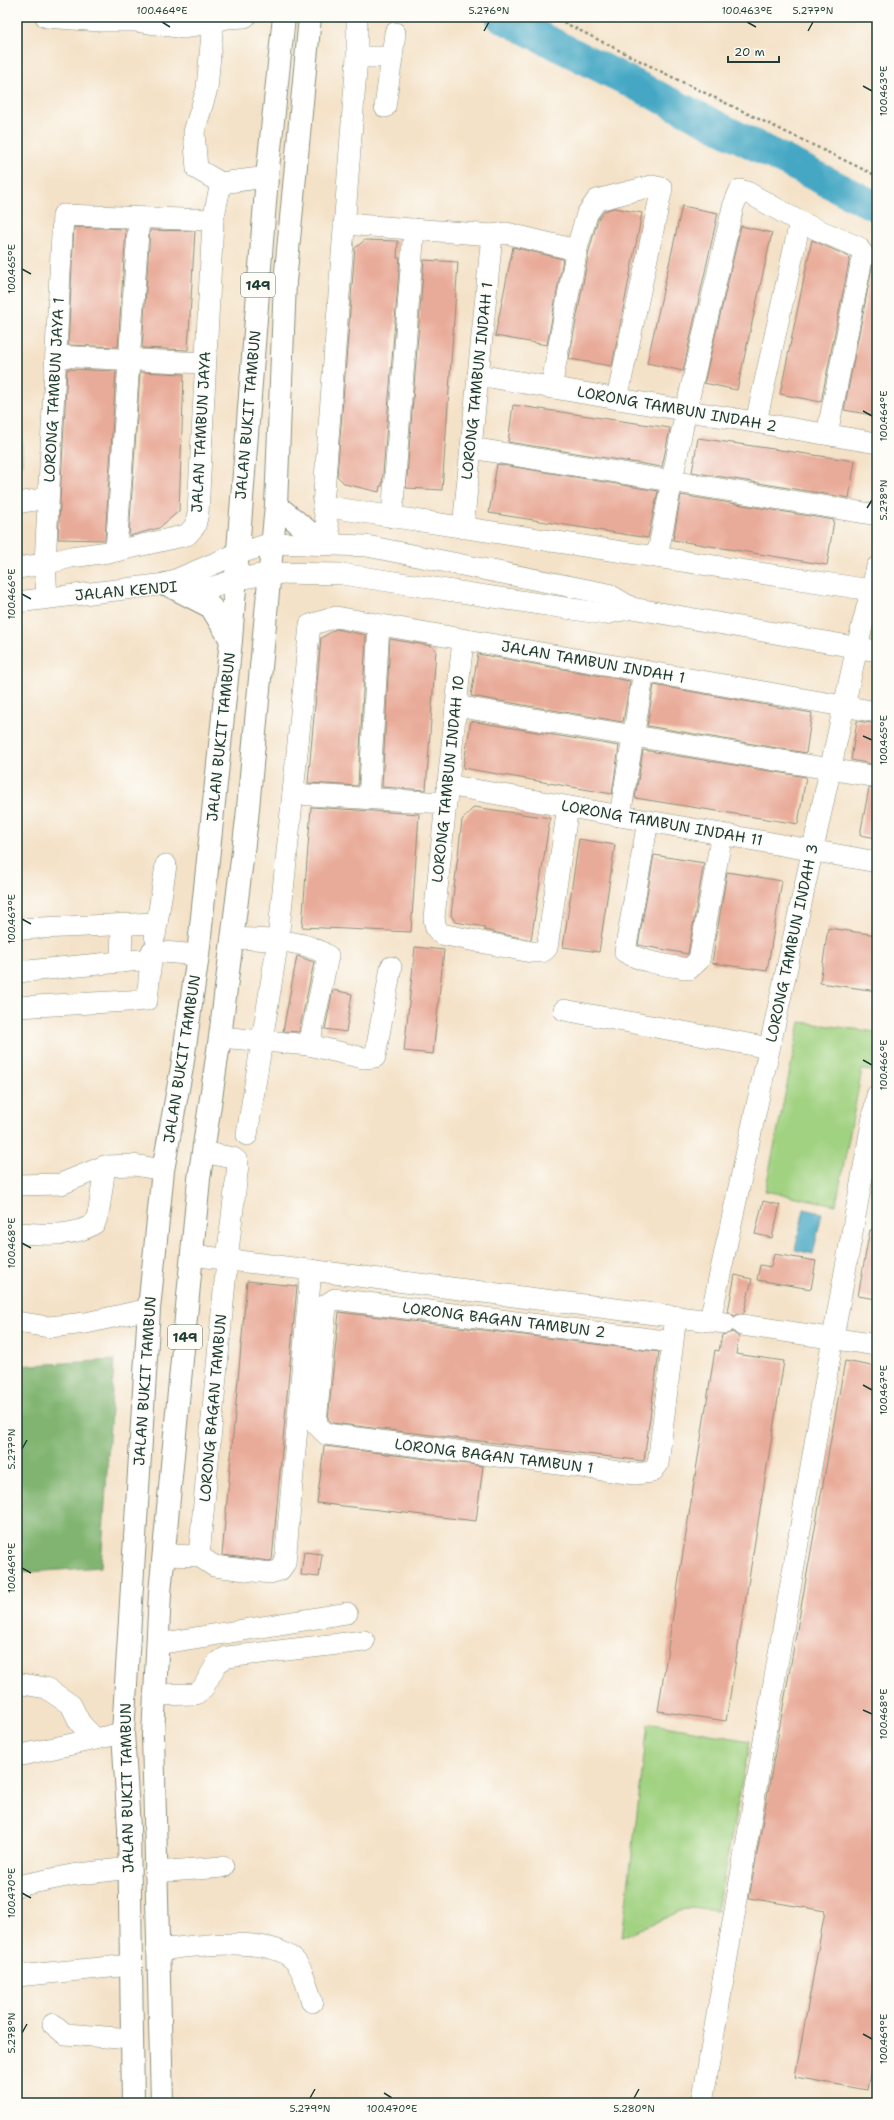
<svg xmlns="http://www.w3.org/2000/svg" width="894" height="2120" font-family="'Shantell Sans',sans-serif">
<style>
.green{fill:#a1d281;stroke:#60885a}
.forest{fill:#80b46f;stroke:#507852}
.water{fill:#45a7c4;stroke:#32727c}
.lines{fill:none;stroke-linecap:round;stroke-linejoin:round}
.river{stroke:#45a7c4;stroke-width:31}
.building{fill:#e9ab99}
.minor-casing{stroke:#8a907e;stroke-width:22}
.major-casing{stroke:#8a907e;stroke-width:24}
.path{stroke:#8a907e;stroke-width:2.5;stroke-dasharray:3 3;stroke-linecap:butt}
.minor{stroke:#fff;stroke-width:21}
.major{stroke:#fff;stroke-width:22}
.ticks{fill:none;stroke:#1f3d34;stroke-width:1.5}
.labels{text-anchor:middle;stroke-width:3;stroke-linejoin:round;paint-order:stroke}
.shield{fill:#fdfcf7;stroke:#62766e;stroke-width:1}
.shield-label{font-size:14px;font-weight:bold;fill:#1f3d34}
.street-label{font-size:15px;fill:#1f3d34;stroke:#fdfcf7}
.neatline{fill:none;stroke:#1f3d34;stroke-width:1.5}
.ticks-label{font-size:10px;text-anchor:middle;fill:#1f3d34}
</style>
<rect width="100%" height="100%" fill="#fdfcf7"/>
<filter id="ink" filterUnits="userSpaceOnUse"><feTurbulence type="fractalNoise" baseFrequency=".025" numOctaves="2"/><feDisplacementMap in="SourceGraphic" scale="8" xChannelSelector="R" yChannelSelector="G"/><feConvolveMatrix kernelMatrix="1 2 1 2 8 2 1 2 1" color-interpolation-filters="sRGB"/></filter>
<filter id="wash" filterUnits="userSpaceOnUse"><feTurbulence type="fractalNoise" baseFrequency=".012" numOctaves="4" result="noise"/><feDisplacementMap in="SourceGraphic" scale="16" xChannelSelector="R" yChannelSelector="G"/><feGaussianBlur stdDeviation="0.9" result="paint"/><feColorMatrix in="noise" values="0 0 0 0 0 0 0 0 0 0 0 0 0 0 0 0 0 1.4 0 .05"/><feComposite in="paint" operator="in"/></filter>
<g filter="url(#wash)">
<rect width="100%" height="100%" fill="#f4e2c8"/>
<g class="green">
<polygon points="17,310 21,311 22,464 17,473"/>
<polygon points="800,1022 877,1032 877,1072 862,1070 836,1205 765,1191"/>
<polygon points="648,1723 750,1741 717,1910 690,1907 622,1937"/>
</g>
<polygon class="forest" points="114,1360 101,1567 17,1573 17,1366"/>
<polygon class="water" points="804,1209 822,1213 813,1254 795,1250"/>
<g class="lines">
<polyline class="river" points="501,17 877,207"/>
</g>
<g id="blocks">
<g class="building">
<polygon points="682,206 718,213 683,371 647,363"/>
<polygon points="614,208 642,213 612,366 569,359 589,251 598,219 604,211"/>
<polygon points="741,226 772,233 737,390 704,383"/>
<polygon points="74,227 126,229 118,347 68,345"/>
<polygon points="150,230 195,231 188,350 142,348"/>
<polygon points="365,240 398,241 397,258 400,258 382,486 380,486 379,492 345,484 337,476 355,248"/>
<polygon points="812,240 850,257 821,402 780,394"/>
<polygon points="513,247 563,259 547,345 495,336"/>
<polygon points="875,252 877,253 877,416 844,410"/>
<polygon points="424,260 458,262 442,490 406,488"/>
<polygon points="67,369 116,371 105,540 58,539"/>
<polygon points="140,372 184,374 179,511 159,528 129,536"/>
<polygon points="513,405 670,428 662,467 508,442"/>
<polygon points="698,438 855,461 849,498 692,472"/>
<polygon points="497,464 658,491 648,538 489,513"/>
<polygon points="681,495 834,520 827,565 673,540"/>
<polygon points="336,629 366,635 358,786 308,783 321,638"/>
<polygon points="390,639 431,646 436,650 426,790 382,787"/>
<polygon points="478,654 630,681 623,722 471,696"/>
<polygon points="654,685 812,713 806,753 647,726"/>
<polygon points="471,721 619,746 612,794 463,768"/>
<polygon points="857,721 877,724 877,765 851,760"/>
<polygon points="643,750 806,777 798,824 635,798"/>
<polygon points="869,788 877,789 877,838 860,835"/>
<polygon points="311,807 419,814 411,932 302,927"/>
<polygon points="474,807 550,818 531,940 484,930 485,927 455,922 451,915 462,820"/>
<polygon points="579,839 615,845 599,952 563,947"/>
<polygon points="654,855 704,863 688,954 638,945"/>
<polygon points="727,872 782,881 767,971 712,963"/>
<polygon points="828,928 877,935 877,991 820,983"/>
<polygon points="415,947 444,950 433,1054 404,1051"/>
<polygon points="297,956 314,962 299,1032 283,1031"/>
<polygon points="333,990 352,994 346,1032 325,1029"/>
<polygon points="763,1201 780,1205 772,1238 755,1234"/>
<polygon points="870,1230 877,1230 877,1299 858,1296"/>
<polygon points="774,1254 816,1261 811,1289 757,1280 760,1265 771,1267"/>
<polygon points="735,1275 752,1279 744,1313 734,1316 728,1311"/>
<polygon points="247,1281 297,1286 272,1560 269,1561 222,1555"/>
<polygon points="339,1312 659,1352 644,1461 332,1423 328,1419"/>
<polygon points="733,1332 739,1337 736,1354 784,1361 726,1721 658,1711 715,1350 719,1351 722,1335"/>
<polygon points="845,1361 877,1367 877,2033 867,2090 795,2077 825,1911 749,1898"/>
<polygon points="324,1446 483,1466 476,1521 317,1503"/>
<polygon points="304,1552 322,1554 319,1577 301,1575"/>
</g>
</g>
</g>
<g filter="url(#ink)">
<use href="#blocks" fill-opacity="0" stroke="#8a907e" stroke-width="1"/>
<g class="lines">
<g class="minor-casing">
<g id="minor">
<polyline points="46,17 100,21 136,21 184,28 227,18 245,17"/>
<polyline points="213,22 207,89 194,132 197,169 221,183 267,177"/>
<polyline points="357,57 392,57 385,107"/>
<polyline points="392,57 395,33"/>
<polyline points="344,224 492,235 506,233 572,249 577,248 587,214 597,200 652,186 662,188 617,399"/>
<polyline points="56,356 204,363"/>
<polyline points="478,375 877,443"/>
<polyline points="551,388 577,248"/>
<polyline points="756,422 800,222"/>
<polyline points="471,448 877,515"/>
<polyline points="17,503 48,498"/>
<polyline points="323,506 877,591"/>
<polyline points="392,517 414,229"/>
<polyline points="463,528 492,235"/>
<polyline points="332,544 323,506 357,57 357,17"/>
<polyline points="116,551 139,218"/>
<polyline points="657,557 686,410 733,207 740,190 747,192 800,222 858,247 863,254 827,434"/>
<polyline points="17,568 45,564 71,557 116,551 187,535 195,526 198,513 213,220 221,183"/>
<polyline points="166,584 237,554 272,543 367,546 608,594 632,608 877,651"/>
<polyline points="47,598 45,564 63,215 213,220"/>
<polyline points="17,602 166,584 210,588 235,580 270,573 342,574 605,614 632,608"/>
<polyline points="463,640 434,918 436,928 441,934 531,952 542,952 547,948 568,807"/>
<polyline points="456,706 877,777"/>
<polyline points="447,785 877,862"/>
<polyline points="293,794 445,803"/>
<polyline points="369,799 379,625"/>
<polyline points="620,816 644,671"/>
<path d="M648,821L625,952C645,963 666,965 689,969L699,960L722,834"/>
<polyline points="17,929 157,923"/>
<polyline points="155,936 166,865"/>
<polyline points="121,962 122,925"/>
<polyline points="17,972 151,959"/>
<polyline points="17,1007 147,1000 152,951 198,955"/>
<polyline points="564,1010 769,1048"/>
<path d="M220,1037L309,1045L328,956C304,938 261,940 232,938"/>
<polyline points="309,1045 363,1058 375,1057 391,967"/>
<polyline points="247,1135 278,940 310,625 336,617 877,712"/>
<polyline points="17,1185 61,1184 105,1166 134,1165 163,1170"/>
<path d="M17,1233C42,1234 74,1238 95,1223L99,1210L105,1166"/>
<polyline points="192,1255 725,1323"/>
<polyline points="710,1320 857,647 877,567"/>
<polyline points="17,1322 49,1327 86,1323 149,1309"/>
<polyline points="742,1325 877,1345"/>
<polyline points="673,1342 335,1299 326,1305 316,1424 326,1434 635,1474 652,1472 658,1464 676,1316"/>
<polyline points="164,1555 199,1556 214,1566 270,1573 280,1570 285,1563 311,1270"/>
<polyline points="199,1556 227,1260 238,1165 237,1161 233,1158 203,1152"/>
<polyline points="158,1644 347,1613"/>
<polyline points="17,1683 46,1688 71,1705 80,1723 95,1739"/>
<polyline points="154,1695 196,1694 203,1688 217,1663 227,1657 364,1641"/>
<polyline points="17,1756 123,1733"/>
<polyline points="155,1872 223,1867"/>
<polyline points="17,1886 72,1875 129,1868"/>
<path d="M157,1950C192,1947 268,1934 294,1960C304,1970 308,1990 312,2002"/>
<polyline points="17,1976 131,1965"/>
<polyline points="53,2024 65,2034 132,2039"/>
<polyline points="702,2103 833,1338 877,1095"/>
</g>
</g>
<g class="major-casing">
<g id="major">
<polyline points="276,505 308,531 332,544"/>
<polyline points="166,584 211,607 231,640"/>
<polyline points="133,2103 129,1828 123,1733 149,1309 163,1170 182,1067 198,955 231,640 267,177 284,17"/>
<polyline points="162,2103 153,1735 160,1593 199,1179 220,1037 247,819 276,505 285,282 310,17"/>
</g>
</g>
<polyline class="path" points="553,17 676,79 877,176"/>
<use href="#minor" class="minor"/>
<use href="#major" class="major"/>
</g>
</g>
<path class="ticks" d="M162,22L170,27M747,22L756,27M484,31L489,22M808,31L813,22M863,86L872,91M22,269L31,274M863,411L872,416M867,508L872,500M22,594L31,599M863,736L872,740M22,919L31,924M863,1060L872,1065M22,1243L31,1248M863,1385L872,1390M22,1449L27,1440M22,1568L31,1573M863,1710L872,1714M22,1893L31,1898M22,2033L27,2024M863,2034L872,2039M384,2093L392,2098M310,2098L315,2089M634,2098L639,2089"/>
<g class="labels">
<g class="shield">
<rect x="241" y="273" width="34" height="24" rx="3"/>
<rect x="168" y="1325" width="34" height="24" rx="3"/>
</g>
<g class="shield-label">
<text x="258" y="290">149</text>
<text x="185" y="1342">149</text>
</g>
<g class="street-label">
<text transform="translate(477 381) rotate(-84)" y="5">LORONG TAMBUN INDAH 1</text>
<text transform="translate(54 390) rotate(-87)" y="5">LORONG TAMBUN JAYA 1</text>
<text transform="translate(677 409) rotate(10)" y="5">LORONG TAMBUN INDAH 2</text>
<text transform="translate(248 415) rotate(-85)" y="5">JALAN BUKIT TAMBUN</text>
<text transform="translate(201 432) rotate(-87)" y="5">JALAN TAMBUN JAYA</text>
<text transform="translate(126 591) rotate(-5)" y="5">JALAN KENDI</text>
<text transform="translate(593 662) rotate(10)" y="5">JALAN TAMBUN INDAH 1</text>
<text transform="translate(221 737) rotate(-84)" y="5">JALAN BUKIT TAMBUN</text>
<text transform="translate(448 779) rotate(-84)" y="5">LORONG TAMBUN INDAH 10</text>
<text transform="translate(662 823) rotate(10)" y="5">LORONG TAMBUN INDAH 11</text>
<text transform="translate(792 943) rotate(-78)" y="5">LORONG TAMBUN INDAH 3</text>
<text transform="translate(182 1059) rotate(-81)" y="5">JALAN BUKIT TAMBUN</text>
<text transform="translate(504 1320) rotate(7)" y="5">LORONG BAGAN TAMBUN 2</text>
<text transform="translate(145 1381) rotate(-86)" y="5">JALAN BUKIT TAMBUN</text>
<text transform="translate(213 1408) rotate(-85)" y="5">LORONG BAGAN TAMBUN</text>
<text transform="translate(494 1456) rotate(7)" y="5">LORONG BAGAN TAMBUN 1</text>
<text transform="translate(127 1788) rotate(-91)" y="5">JALAN BUKIT TAMBUN</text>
</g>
</g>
<rect width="894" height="2120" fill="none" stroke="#fdfcf7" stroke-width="44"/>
<path d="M728 56v6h51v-6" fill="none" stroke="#1f3d34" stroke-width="2"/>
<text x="734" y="56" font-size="12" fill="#1f3d34" stroke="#fdfcf7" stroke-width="3" paint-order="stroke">20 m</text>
<rect x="22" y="22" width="850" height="2076" class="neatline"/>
<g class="ticks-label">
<text x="162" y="14">100.464°E</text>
<text x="489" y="14">5.276°N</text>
<text x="747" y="14">100.463°E</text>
<text x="813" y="14">5.277°N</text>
<text transform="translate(883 91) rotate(-90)" y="4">100.463°E</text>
<text transform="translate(11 269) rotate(-90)" y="4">100.465°E</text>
<text transform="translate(883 416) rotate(-90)" y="4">100.464°E</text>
<text transform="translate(883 500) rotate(-90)" y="4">5.278°N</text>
<text transform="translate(11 594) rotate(-90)" y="4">100.466°E</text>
<text transform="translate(883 740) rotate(-90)" y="4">100.465°E</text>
<text transform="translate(11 919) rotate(-90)" y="4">100.467°E</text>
<text transform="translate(883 1065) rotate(-90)" y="4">100.466°E</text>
<text transform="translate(11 1243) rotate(-90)" y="4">100.468°E</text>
<text transform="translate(883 1390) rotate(-90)" y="4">100.467°E</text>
<text transform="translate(11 1449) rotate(-90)" y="4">5.277°N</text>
<text transform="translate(11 1568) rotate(-90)" y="4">100.469°E</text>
<text transform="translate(883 1714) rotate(-90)" y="4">100.468°E</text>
<text transform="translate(11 1893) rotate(-90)" y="4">100.470°E</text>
<text transform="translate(11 2033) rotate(-90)" y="4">5.278°N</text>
<text transform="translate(883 2039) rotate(-90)" y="4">100.469°E</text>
<text x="310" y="2112">5.279°N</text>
<text x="392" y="2112">100.470°E</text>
<text x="634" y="2112">5.280°N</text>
</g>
</svg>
